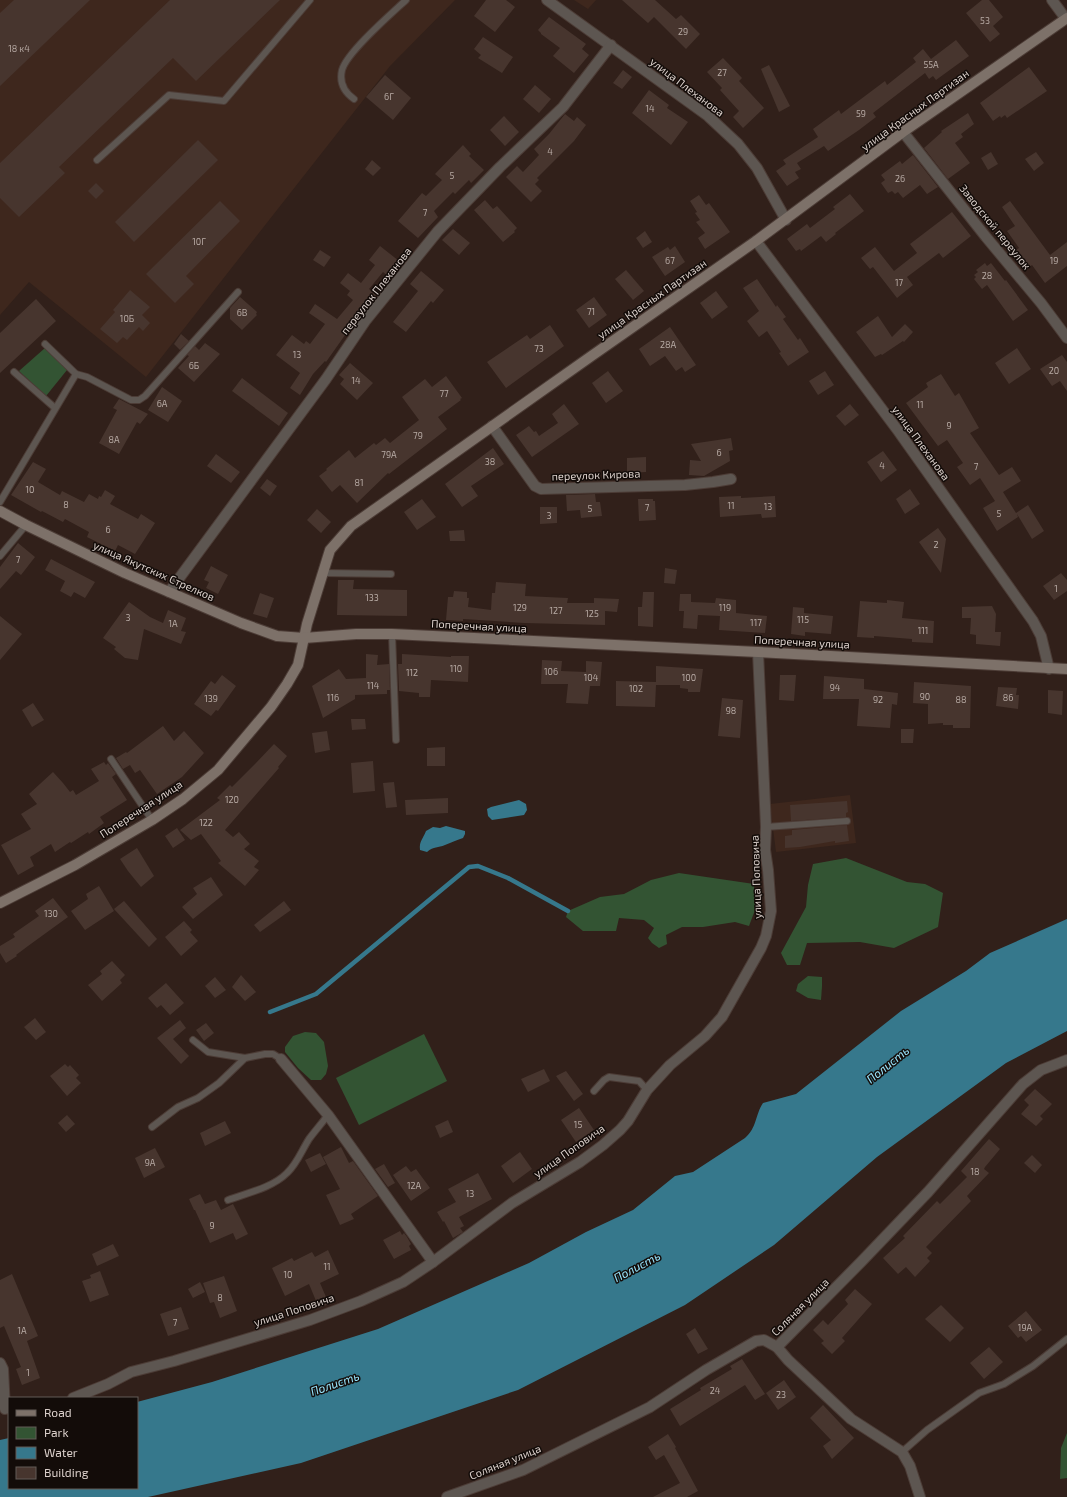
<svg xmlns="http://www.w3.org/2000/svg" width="1067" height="1497" font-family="'Exo 2',sans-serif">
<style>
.built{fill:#3e271d}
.green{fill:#335433}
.water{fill:#36788c}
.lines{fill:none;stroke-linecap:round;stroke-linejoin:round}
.stream{stroke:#36788c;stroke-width:4.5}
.building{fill:#47352e}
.lane-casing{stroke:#4c3c36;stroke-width:8}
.street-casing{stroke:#4c3c36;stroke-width:12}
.secondary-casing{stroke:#4c3c36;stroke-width:12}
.lane{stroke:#5d5651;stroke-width:6}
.street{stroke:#5d5651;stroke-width:10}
.secondary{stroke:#7d7169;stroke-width:10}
.labels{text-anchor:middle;stroke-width:3;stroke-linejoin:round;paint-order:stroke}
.number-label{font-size:9px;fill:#b7aaa4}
.street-label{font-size:11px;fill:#dcd1cc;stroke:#130c09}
.water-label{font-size:12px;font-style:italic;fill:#98e5fd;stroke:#130c09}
</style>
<rect width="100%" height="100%" fill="#31201a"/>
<g class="built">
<polygon points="0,0 455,0 390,66 146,377 29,282 0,315"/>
<polygon points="574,0 596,0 588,9"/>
<polygon points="850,795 856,843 776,852 770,804"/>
</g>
<g class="green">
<polygon points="45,348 67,370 46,396 19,371"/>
<polygon points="846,858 907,882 925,884 943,893 938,927 894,948 860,942 807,943 800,965 787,965 781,953 806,907 808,885 813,864"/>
<polygon points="679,873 754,884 755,910 749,926 735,922 703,927 682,927 666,935 667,944 659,948 652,943 648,938 654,928 644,920 619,918 616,931 583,931 566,917 568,911 600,897 624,894 651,880"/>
<polygon points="808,976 822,977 822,986 821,1000 808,998 796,991 798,984"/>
<polygon points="305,1032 316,1033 324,1042 328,1066 326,1074 321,1080 311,1080 298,1068 285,1052 285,1047 293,1036"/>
<polygon points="424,1034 447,1081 359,1125 336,1078"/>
<polygon points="1067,1433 1067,1478 1060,1479 1061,1448"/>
</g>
<g class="water">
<polygon points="519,800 526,804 527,810 524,815 492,820 488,816 487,809 491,807"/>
<path d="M446,826L465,831V834L463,838C456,840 451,843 445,845C438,848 434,846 427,852L420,850C419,841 423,839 426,831L433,827L440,828Z"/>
<path d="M1067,919V1031L1006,1063L877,1157L774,1245L685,1305L518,1390L301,1463L148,1497H0V1440L9,1438V1488H137V1402L212,1382L378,1329L529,1263L586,1232L633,1210L675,1176L693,1172L745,1138C757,1128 755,1115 763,1103L796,1094L901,1011L966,971L990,953Z"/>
</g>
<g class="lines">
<polyline class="stream" points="270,1012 316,994 469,867 478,866 508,878 568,911"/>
</g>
<g class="building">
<polygon points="14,0 90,0 0,86 0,13"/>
<polygon points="170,0 280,0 196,81 173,58 59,167 65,173 19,217 0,198 0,163"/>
<polygon points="486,0 506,0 515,7 495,32 474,16"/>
<polygon points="622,0 655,0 676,19 681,15 700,34 686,49 654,17 648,23"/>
<polygon points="982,0 989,0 1003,17 993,26 1000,34 990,42 966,13"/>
<polygon points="549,17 586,44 582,49 589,55 574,73 553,56 560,48 541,34 541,33 538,30"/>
<polygon points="483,37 513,57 502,73 478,58 481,55 474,49"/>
<polygon points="956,40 969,56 936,80 933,76 929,79 925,73 873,113 876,117 859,130 828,151 824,146 797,163 801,169 795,172 799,178 787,186 776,171 786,164 783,160 818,137 813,129 839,110 841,114 885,81 887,85 916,62 913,58 923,49 931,59"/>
<polygon points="723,58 742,78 739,81 764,108 743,128 733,117 739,111 720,90 722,88 707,72"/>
<polygon points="769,65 790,106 779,112 761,69"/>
<polygon points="1029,67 1047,91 1007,118 1005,115 1001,118 1000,116 993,121 980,103"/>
<polygon points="623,70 632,77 622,89 613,83"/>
<polygon points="385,75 411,98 393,120 366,97"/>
<polygon points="535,85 551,99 539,113 523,99"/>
<polygon points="649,90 669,105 667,108 688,122 671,145 632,113"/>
<polygon points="968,113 974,124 961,134 963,137 955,143 970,163 948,179 924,148 942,132 941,131"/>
<polygon points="565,114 574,121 577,117 586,125 574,141 537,178 539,180 535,184 542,191 531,202 506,177 517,166 523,172 539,155 534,149 549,134"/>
<polygon points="504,116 519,132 505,146 490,130"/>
<polygon points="198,140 218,160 134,242 115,222"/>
<polygon points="463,145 471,154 469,156 484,170 471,183 469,180 455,194 453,192 434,211 438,217 418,238 398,221 422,193 426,196 442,180 435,174"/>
<polygon points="991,152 998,164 988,170 981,158"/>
<polygon points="1036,152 1044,163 1034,171 1025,159"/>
<polygon points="913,155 938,187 927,194 920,185 903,198 898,192 895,194 892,191 888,193 881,183 885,180 881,175 900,161 902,164"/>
<polygon points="372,160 381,168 373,176 365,169"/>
<polygon points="96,183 104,191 96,199 88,191"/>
<polygon points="850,194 864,211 835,233 836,234 826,242 821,236 801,251 800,249 796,251 787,239 807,224 810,228 835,209 833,207"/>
<polygon points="699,195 706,205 709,203 730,232 705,249 698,238 705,233 696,222 700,220 695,213 697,212 690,201"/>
<polygon points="485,200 493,209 497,206 517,228 514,231 515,232 503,242 474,210"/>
<polygon points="220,201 240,221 186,276 194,284 175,303 146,274"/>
<polygon points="1010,201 1050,255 1067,242 1067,266 1045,283 1032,265 1026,270 1013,252 1019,248 1007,231 1015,226 1002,207"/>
<polygon points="952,212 971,236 943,258 939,253 907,277 913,285 897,298 873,267 870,269 861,258 875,247 894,271 917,253 910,244"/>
<polygon points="453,229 470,243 459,255 442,240"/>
<polygon points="645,231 652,242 643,248 636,238"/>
<polygon points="380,246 399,261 388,276 383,272 369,289 376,295 348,328 350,328 326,362 325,361 313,374 300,395 290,388 300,373 276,355 292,335 304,344 306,341 310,344 325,324 309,313 315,304 337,319 353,300 347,295 350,291 340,283 348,273 361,283 375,265 369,260"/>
<polygon points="675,246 685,262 665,276 652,257 668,247 670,250"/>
<polygon points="320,250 331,257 324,267 313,260"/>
<polygon points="985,263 987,266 991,263 1005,281 1006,280 1028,310 1013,321 987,285 982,289 974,279 976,277 974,275 978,272 976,270"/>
<polygon points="626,270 644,291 633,300 615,279"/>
<polygon points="421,271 444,290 433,303 431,301 406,332 393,322 418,291 410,284"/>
<polygon points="757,279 776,307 777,305 786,317 783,319 798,340 800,338 809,352 788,366 779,353 781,352 767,331 759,337 747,321 759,311 743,288"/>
<polygon points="130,290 150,307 142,315 150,323 143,331 139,327 127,340 123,337 117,343 100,329 115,312 113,310"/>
<polygon points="716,291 728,307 712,319 700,303"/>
<polygon points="240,297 257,312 256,314 257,315 242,330 230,319 230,308"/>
<polygon points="594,297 607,315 589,328 576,310"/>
<polygon points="36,299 56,321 0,373 0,333"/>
<polygon points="878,316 892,337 905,324 913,332 904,342 903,341 882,355 881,354 875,357 856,332"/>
<polygon points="550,325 564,346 506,388 487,362 527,335 530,339"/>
<polygon points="670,327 696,365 685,372 682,367 676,371 665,356 650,366 639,349"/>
<polygon points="181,334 189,341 180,350 174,344"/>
<polygon points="205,343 220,354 194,382 178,368 189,356 187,355 195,346 199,350"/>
<polygon points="1017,348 1031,369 1009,384 995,363"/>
<polygon points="1062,355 1067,362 1067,391 1060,381 1052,386 1040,369"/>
<polygon points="350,363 373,383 357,400 340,384 344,379 339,375"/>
<polygon points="608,371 623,391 606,403 592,383"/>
<polygon points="825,371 834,385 818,395 809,381"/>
<polygon points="941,374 955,396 959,393 979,428 970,433 999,475 1012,467 1021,481 1003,492 1016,513 1028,505 1044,531 1032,539 1017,514 1018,517 997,531 983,508 995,501 980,478 970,485 957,467 963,463 947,440 938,446 906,403 928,387 926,383"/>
<polygon points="446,376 462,398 460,399 461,400 438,417 447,429 389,474 388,473 357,503 340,485 332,492 319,476 327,470 326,469 349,450 355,458 374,443 376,445 385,438 390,443 419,420 402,397 425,379 432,387"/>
<polygon points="242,378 288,413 279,426 232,391"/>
<polygon points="162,387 182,401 168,422 148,410"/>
<polygon points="119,399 148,414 140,424 137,422 119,454 99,443 117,410 113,408"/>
<polygon points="564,404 579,424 532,457 516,435 529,426 534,432 536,431 539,436 558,423 552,414"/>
<polygon points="850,404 859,415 845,426 836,416"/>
<polygon points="731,438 733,450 729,451 730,461 704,476 689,475 690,460 701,461 691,444"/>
<polygon points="493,448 504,464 471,486 478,496 462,507 445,484"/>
<polygon points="883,451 897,470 881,482 867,462"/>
<polygon points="216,454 240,472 231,483 207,466"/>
<polygon points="646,457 646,472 627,473 627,458"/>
<polygon points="33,462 46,469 38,482 60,495 62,491 84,502 89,494 98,499 99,496 101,497 105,490 115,496 110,504 138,519 141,514 155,523 135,554 118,545 115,551 87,537 89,532 65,519 63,522 42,511 41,512 11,495"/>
<polygon points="267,479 277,486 270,496 260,488"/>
<polygon points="910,489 920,504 905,514 896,499"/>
<polygon points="595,494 596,502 600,502 602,516 581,518 580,510 567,511 566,495"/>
<polygon points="741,496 741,498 775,496 776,517 762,518 761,514 720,517 719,497"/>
<polygon points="422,499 436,517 417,530 404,512"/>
<polygon points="638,499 653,499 653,501 655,501 656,520 639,521"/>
<polygon points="540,507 557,507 557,523 540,524"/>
<polygon points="317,509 331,522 321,533 307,520"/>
<polygon points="938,528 946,539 941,573 919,542"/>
<polygon points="464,530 465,541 450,541 449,531"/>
<polygon points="18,543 35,557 21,575 16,571 0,589 0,567"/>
<polygon points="51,559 95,582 85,598 74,592 71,597 60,591 65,581 45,570"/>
<polygon points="211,566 228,575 218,594 206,588 209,582 204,580"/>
<polygon points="665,568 677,570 675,584 664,583"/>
<polygon points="1061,573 1067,580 1067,591 1054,600 1043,586"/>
<polygon points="338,580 354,580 353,589 407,590 407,616 337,615"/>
<polygon points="496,582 526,584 525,596 568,598 567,603 594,603 594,598 619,599 617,612 605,611 605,625 524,623 463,619 463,621 446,620 448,597 453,597 454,591 467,592 467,598 469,598 468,607 491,610 492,593 495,593"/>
<polygon points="643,592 654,592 653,627 638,626 638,607 642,607"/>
<polygon points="260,593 274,598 267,618 253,614"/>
<polygon points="680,594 691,594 691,602 715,603 716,598 736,600 736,613 767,616 765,633 719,630 720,616 698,615 697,629 683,628 684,611 679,611"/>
<polygon points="887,600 904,602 902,618 934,621 933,643 912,642 912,639 874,636 874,638 857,637 860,601 887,603"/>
<polygon points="129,602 150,617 163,623 168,610 186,618 181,631 186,632 181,644 144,629 138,660 125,658 114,649 116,647 103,638"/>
<polygon points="992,606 996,614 995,632 1001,632 1000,646 976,644 976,635 970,634 971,618 962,618 962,607"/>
<polygon points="793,607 804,608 804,613 833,616 831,634 805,632 805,636 791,634"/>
<polygon points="0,616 22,634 0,660"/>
<polygon points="366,654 378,655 377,665 389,664 390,690 387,690 387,694 355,695 355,699 323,718 312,686 339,669 346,679 366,678"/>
<polygon points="402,654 451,657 451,656 469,656 468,682 431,680 430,697 419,697 419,693 399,691 398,664 402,664"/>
<polygon points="542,660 562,661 561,671 586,672 586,661 602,662 600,686 590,686 588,704 566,703 568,684 541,684"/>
<polygon points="656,666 703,669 700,692 688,692 688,689 680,688 680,685 656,685 655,707 616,706 616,681 656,682"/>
<polygon points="222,675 236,686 218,711 216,710 211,716 194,704 211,681 215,684"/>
<polygon points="780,675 796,675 794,701 779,700"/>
<polygon points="824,676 864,679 864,689 898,693 897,705 892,704 890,728 857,726 859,699 823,699"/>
<polygon points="914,682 971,686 970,728 953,728 953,725 943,725 943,723 928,724 928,704 913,703"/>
<polygon points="998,687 1017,688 1016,695 1019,695 1018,709 996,706"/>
<polygon points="1048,690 1063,691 1062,715 1048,713"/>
<polygon points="722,698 743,700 740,738 718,736"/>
<polygon points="33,703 44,720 32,727 22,710"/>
<polygon points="351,719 365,719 366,729 352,730"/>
<polygon points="163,726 174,741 184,731 204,753 182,777 157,794 140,770 135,773 130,765 123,769 116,758 126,752 127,753"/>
<polygon points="901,729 914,729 913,743 901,743"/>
<polygon points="327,731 330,750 315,753 312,733"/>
<polygon points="274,744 287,756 278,767 279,768 225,830 233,837 239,832 250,844 244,849 259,861 254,867 259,870 245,886 218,863 221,861 201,834 191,840 180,830 220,800 217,798 230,785 232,787 255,764"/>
<polygon points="445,747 445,766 427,766 427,748"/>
<polygon points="373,761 375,791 353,793 351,763"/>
<polygon points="104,762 106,765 108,763 116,774 112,777 127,800 100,817 104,823 89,834 88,832 71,843 70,842 55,852 51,844 30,857 34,866 18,875 1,845 31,829 21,814 37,804 29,794 53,772 63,783 70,792 73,790 76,795 99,781 91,769"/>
<polygon points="394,782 397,807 386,808 383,783"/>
<polygon points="448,798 448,813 406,815 405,800"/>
<polygon points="847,801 848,812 846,813 846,817 791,821 790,805"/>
<polygon points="847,825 849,841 835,843 835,841 800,847 785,848 785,836 792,835 792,830"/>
<polygon points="177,828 185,840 173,848 165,836"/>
<polygon points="137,848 154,876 141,887 128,871 120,859"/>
<polygon points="211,877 223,895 193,919 182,907 197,894 193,888"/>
<polygon points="99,886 114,911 85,930 71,911 88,899 86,894"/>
<polygon points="53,898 68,917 28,946 16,955 17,956 6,963 0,953 0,946 15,937 13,934 39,916 35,911"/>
<polygon points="124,901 157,939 149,947 114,909"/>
<polygon points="284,901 291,910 260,932 254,925"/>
<polygon points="184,921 192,930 190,932 198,941 181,956 165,937"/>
<polygon points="112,961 125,975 120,980 122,983 102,1001 88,985 102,974 100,971"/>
<polygon points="241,975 256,992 245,1001 232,987"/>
<polygon points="215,977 226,990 215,998 205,986"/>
<polygon points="166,983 184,1003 170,1015 161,1005 157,1008 148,998"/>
<polygon points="35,1018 46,1032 36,1040 24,1027"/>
<polygon points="180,1020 186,1028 173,1039 189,1056 181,1064 157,1038"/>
<polygon points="206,1023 214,1033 204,1041 196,1030"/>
<polygon points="65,1064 68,1067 70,1065 79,1075 76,1078 81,1083 67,1096 50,1076"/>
<polygon points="544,1069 550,1081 528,1092 521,1079"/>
<polygon points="566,1071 583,1094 574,1101 556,1076"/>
<polygon points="1035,1089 1052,1104 1040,1116 1043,1119 1036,1126 1021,1114 1029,1105 1024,1100"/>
<polygon points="579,1108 594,1130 576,1142 561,1120"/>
<polygon points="67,1115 75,1124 66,1132 58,1123"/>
<polygon points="448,1120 453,1132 440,1138 435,1126"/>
<polygon points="225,1121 231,1133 205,1146 200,1133"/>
<polygon points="989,1139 1000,1149 985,1167 984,1169 989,1173 967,1196 971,1201 926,1247 932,1253 927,1258 930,1261 915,1277 906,1267 898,1274 883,1258 905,1238 903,1236 937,1201 940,1204 967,1177 961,1171"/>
<polygon points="341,1147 349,1163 353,1161 378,1196 351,1214 354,1219 340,1225 326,1195 340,1189 323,1157"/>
<polygon points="155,1148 165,1167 144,1178 135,1158"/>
<polygon points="520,1152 532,1169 513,1183 501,1166"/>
<polygon points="320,1153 326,1164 311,1172 305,1160"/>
<polygon points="1032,1155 1042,1165 1035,1173 1024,1163"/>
<polygon points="384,1164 395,1183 388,1187 375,1169"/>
<polygon points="406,1166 411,1172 416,1169 430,1188 411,1201 393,1175"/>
<polygon points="478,1173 492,1199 459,1217 464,1226 460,1228 463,1232 453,1238 444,1221 443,1222 437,1212 456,1202 448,1189"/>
<polygon points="200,1194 205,1204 216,1200 221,1210 233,1204 248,1234 236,1240 233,1233 210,1243 195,1210 194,1210 189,1199"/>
<polygon points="400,1231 402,1235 404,1233 407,1237 411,1244 409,1246 411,1250 394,1259 383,1240"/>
<polygon points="113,1244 119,1256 97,1266 92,1254"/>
<polygon points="328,1250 339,1274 320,1283 329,1304 319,1308 309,1284 285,1296 272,1268 292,1258 294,1261 312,1252 315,1257"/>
<polygon points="100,1271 109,1295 90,1302 82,1281 91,1278 90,1275"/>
<polygon points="12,1274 38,1336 27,1341 40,1378 22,1385 16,1369 21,1367 4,1326 0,1328 0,1280"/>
<polygon points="224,1276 237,1311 220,1318 214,1302 210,1303 203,1283"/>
<polygon points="200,1282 205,1292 193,1298 188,1289"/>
<polygon points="855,1289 872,1304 842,1338 845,1341 832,1354 821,1343 824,1341 813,1330 823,1320 828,1325 848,1304 845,1300"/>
<polygon points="941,1305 964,1328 950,1342 925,1319"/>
<polygon points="181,1307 189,1329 168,1336 160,1314"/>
<polygon points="1026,1311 1042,1330 1026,1342 1021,1336 1018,1338 1008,1326"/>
<polygon points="695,1328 708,1349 698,1354 686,1334"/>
<polygon points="989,1347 1003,1362 984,1379 970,1363"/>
<polygon points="742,1359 765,1394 755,1400 745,1385 680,1426 670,1409 701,1390 700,1388 732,1369 730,1366"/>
<polygon points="784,1380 796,1397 778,1410 766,1393"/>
<polygon points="823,1405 854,1438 832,1459 823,1446 831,1440 810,1418"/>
<polygon points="668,1434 676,1447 675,1448 698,1491 687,1497 653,1497 680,1483 664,1455 656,1460 648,1447"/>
</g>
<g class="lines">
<g class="lane-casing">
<g id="lane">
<path d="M354,99C344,92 339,83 342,70C347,52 391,14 406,0"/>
<polyline points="97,160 169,95 224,101 310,0"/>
<polyline points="45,344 76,374 87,377 131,400 139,400 145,396 238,292"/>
<polyline points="14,372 55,408"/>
<polyline points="0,502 76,374"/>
<polyline points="0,556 26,525"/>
<polyline points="323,573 391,574"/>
<polyline points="392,634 396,740"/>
<polyline points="111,759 152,820"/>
<polyline points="766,827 847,821"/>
<polyline points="193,1040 208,1052 245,1058"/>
<polyline points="594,1091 604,1080 609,1077 639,1081 647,1090"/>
<polyline points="152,1127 178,1107 198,1098 219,1083 245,1058 265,1054 273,1054 281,1059"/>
<path d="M228,1200C247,1193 272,1188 287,1173C297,1164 302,1150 309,1139C315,1131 322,1123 328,1115"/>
<polyline points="902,1452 927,1430 979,1393 1004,1384 1033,1366 1067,1339"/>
</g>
</g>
<g class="street-casing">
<g id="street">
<polyline points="547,0 708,116 738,144 757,168 786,220"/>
<polyline points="1052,0 1066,19"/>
<polyline points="903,132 986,237 1041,303 1067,338"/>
<polyline points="756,241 899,432 1033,621 1041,636 1049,669"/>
<polyline points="492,426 535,486 541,489 685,485 713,482 731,479"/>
<polyline points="169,592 326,379 366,320 438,231 500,167 563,107 611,45"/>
<polyline points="281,1059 328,1115 433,1262"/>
<polyline points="777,1347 788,1360 851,1419 902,1452 910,1466 920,1497"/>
<polyline points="0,1363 3,1369 5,1409"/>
<polyline points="73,1398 108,1384 131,1372 174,1361 310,1320 361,1301 403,1282 433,1262 512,1203 580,1162 603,1145 620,1130 628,1121 647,1090 670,1065 705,1036 722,1017 761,948 766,936 771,911 768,870 765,850 766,827 758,652"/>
<polyline points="447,1497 523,1470 650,1407 706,1370 756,1341 764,1340 777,1347 861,1262 928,1192 1023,1084 1041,1070 1067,1060"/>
</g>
</g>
<g class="secondary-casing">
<g id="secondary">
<polyline points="0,511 26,525 125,573 241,623 277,636 304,638 307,624 330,550 351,526 590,357 756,241 903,132 1067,18"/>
<polyline points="0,903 75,865 152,820 183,799 218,770 271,707 287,684 298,665 304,638 356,634 392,634 758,652 1067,669"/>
</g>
</g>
<use href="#lane" class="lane"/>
<use href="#street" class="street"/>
<use href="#secondary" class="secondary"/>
</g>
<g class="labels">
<g class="number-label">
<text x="985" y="24">53</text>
<text x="683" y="35">29</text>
<text x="19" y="52">18 к4</text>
<text x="931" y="68">55А</text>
<text x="722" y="76">27</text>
<text x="389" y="100">6Г</text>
<text x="650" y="112">14</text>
<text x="861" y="117">59</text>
<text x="550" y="155">4</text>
<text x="452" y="179">5</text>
<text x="900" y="182">26</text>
<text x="425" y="216">7</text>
<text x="199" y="245">10Г</text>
<text x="670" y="264">67</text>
<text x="1054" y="264">19</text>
<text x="987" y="279">28</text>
<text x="899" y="286">17</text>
<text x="591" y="315">71</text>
<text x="242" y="316">6В</text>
<text x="127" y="322">10Б</text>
<text x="668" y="348">28А</text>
<text x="539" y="352">73</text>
<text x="297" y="358">13</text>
<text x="194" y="369">6Б</text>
<text x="1054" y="374">20</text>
<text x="356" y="384">14</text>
<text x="444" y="397">77</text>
<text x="162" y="407">6А</text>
<text x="920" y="408">11</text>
<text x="949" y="429">9</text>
<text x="418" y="439">79</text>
<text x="114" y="443">8А</text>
<text x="719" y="456">6</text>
<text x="389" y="458">79А</text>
<text x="490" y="465">38</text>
<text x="882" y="469">4</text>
<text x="976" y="470">7</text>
<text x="359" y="486">81</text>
<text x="30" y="493">10</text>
<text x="66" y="508">8</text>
<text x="731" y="509">11</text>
<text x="768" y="510">13</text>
<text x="647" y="511">7</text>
<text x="590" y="512">5</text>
<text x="999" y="517">5</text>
<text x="549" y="519">3</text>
<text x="108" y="533">6</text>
<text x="936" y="548">2</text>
<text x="18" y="563">7</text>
<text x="1056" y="592">1</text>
<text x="372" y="601">133</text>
<text x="520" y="611">129</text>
<text x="725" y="611">119</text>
<text x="556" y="614">127</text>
<text x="592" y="617">125</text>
<text x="128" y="621">3</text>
<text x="803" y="623">115</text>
<text x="756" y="626">117</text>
<text x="173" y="627">1А</text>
<text x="923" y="634">111</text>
<text x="456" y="672">110</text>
<text x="551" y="675">106</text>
<text x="412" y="676">112</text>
<text x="591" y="681">104</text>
<text x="689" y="681">100</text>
<text x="373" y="689">114</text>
<text x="835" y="691">94</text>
<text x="636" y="692">102</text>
<text x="925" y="700">90</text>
<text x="333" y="701">116</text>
<text x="1008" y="701">86</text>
<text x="211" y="702">139</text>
<text x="878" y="703">92</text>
<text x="961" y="703">88</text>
<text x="731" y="714">98</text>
<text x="232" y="803">120</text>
<text x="206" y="826">122</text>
<text x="51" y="917">130</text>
<text x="578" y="1128">15</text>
<text x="150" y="1166">9А</text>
<text x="975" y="1175">18</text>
<text x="414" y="1189">12А</text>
<text x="470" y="1197">13</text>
<text x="212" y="1229">9</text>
<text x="327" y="1270">11</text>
<text x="288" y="1278">10</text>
<text x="220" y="1301">8</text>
<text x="175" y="1326">7</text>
<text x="1025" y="1331">19А</text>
<text x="22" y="1334">1А</text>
<text x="28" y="1376">1</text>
<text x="715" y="1394">24</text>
<text x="781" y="1398">23</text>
</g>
<g class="street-label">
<text transform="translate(687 87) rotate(37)" y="4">улица Плеханова</text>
<text transform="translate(915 110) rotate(-36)" y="4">улица Красных Партизан</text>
<text transform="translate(995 227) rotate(51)" y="4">Заводской переулок</text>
<text transform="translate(376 291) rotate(-52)" y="4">переулок Плеханова</text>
<text transform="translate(652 299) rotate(-35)" y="4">улица Красных Партизан</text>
<text transform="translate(921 443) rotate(54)" y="4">улица Плеханова</text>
<text transform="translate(596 475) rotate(-2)" y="4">переулок Кирова</text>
<text transform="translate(154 571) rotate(24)" y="4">улица Якутских Стрелков</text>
<text transform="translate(479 626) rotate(3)" y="4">Поперечная улица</text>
<text transform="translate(802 642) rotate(3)" y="4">Поперечная улица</text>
<text transform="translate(141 809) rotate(-33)" y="4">Поперечная улица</text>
<text transform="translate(756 877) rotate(-92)" y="4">улица Поповича</text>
<text transform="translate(569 1151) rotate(-35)" y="4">улица Поповича</text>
<text transform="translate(800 1307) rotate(-45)" y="4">Соляная улица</text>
<text transform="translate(294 1310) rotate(-18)" y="4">улица Поповича</text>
<text transform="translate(505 1462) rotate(-22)" y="4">Соляная улица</text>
</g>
<g class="water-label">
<text transform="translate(888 1065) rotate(-39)" y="4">Полисть</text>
<text transform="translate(637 1267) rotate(-28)" y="4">Полисть</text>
<text transform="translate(335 1384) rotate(-19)" y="4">Полисть</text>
</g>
</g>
<rect x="8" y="1397" width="130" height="92" fill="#130c09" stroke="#635b57"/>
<rect x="16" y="1410" width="20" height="6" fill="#7d7169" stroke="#635b57"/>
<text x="44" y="1417" font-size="12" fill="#dcd1cc">Road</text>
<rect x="16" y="1427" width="20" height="12" fill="#335433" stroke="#635b57"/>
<text x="44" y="1437" font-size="12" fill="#dcd1cc">Park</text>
<rect x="16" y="1447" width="20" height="12" fill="#36788c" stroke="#635b57"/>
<text x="44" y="1457" font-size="12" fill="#dcd1cc">Water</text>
<rect x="16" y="1467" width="20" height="12" fill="#47352e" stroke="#635b57"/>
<text x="44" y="1477" font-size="12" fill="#dcd1cc">Building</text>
</svg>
